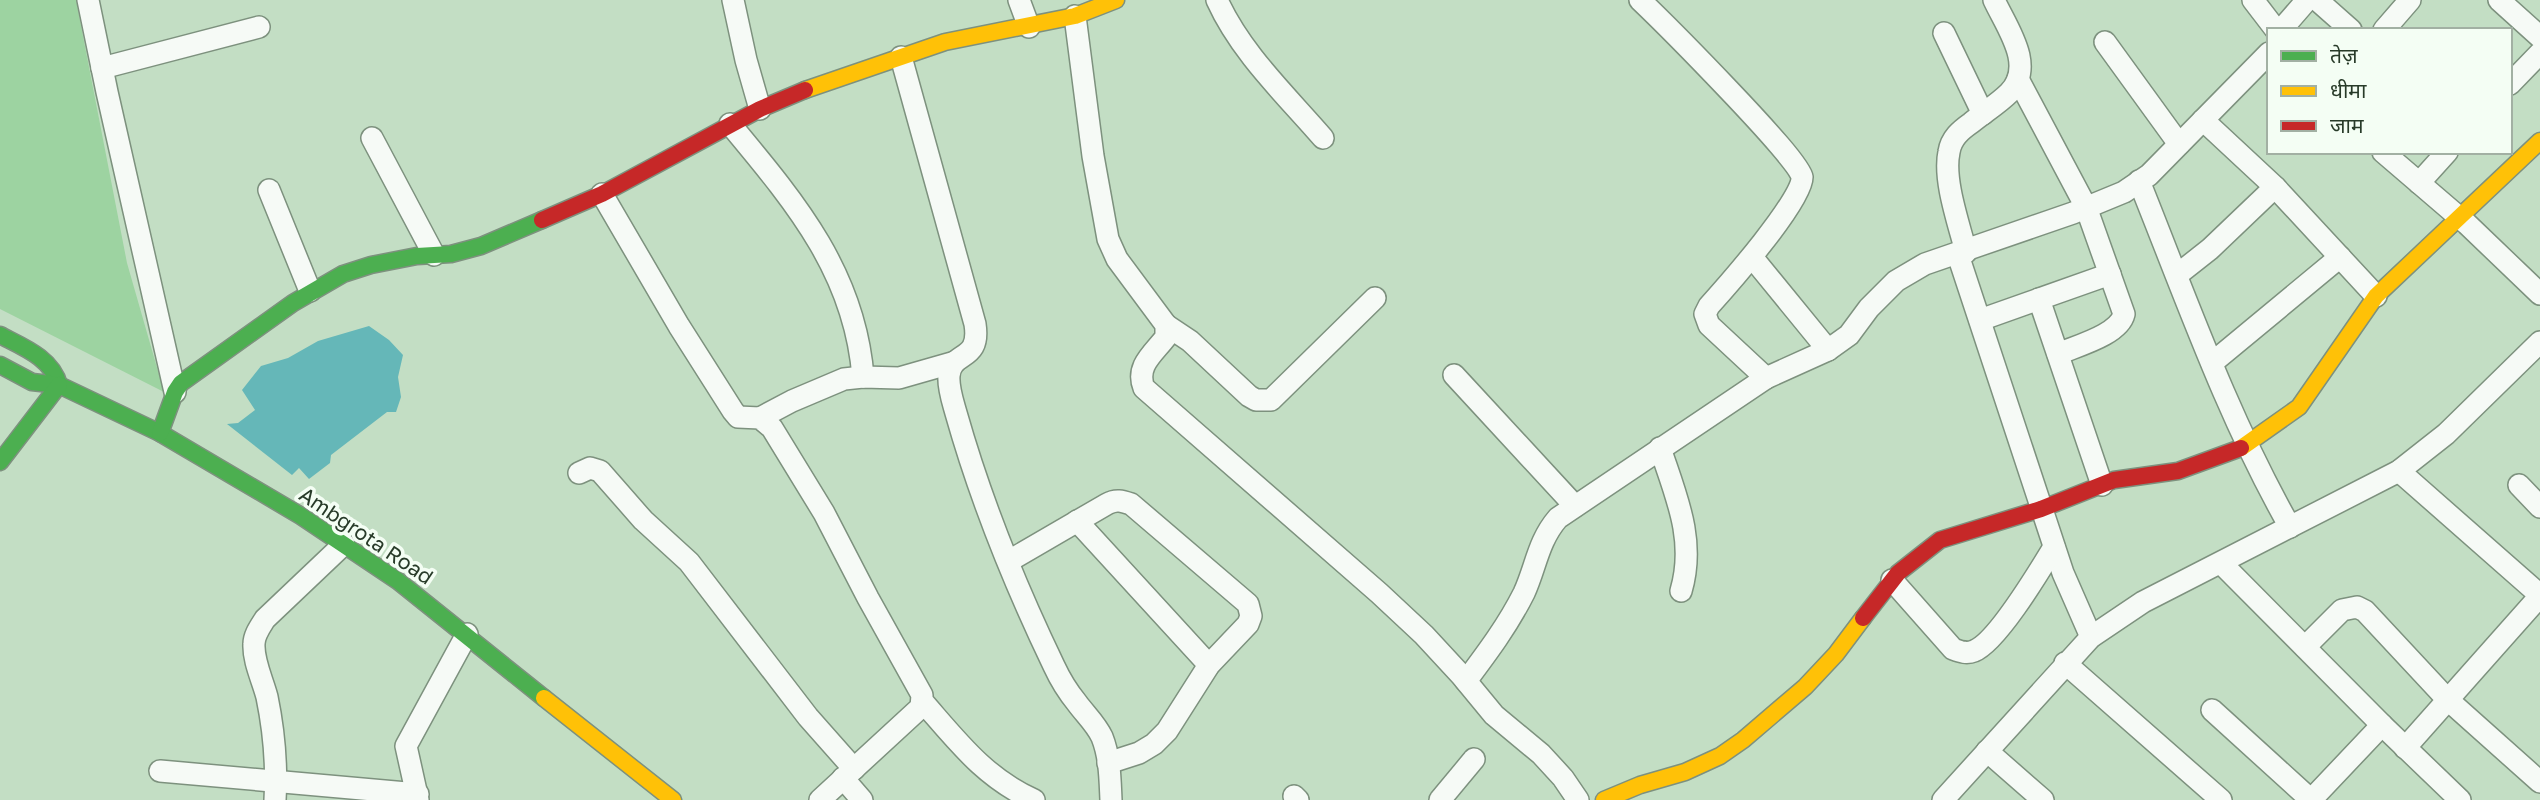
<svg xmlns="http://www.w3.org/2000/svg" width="2540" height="800" font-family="'Golos Text','Noto Sans Devanagari',sans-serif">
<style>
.green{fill:#9dd3a1}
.water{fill:#65b7b8}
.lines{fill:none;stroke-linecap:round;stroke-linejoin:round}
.street-casing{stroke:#7d917e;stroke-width:24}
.fast-casing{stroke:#7d917e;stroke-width:19}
.slow-casing{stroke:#7d917e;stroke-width:19}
.jam-casing{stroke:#7d917e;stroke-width:19}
.street{stroke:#f6faf6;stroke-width:21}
.fast{stroke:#4caf50;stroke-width:16}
.slow{stroke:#ffc107;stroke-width:16}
.jam{stroke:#c62828;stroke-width:16}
.labels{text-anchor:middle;stroke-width:7;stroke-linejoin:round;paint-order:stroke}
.street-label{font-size:21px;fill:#283b29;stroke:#f4fef4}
</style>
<rect width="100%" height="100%" fill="#c3dec4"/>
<polygon class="green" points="0,0 76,0 127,263 164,392 0,309"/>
<polygon class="water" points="369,326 389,340 403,355 398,377 401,397 396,412 387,412 331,455 330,463 309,479 299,468 292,475 227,424 238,423 255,410 242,390 261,366 288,358 318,341"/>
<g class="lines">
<g class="street-casing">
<g id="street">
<polyline points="88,0 107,92 175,392"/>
<polyline points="733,0 746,60 760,109"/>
<polyline points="1019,0 1029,27"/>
<path d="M1217,0C1241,53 1285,94 1323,138"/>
<path d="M1640,0C1662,21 1800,159 1802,177C1803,200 1727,286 1709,306L1705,314L1709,325L1766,378"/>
<polyline points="2253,0 2276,30"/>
<polyline points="2317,0 2351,30"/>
<polyline points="2499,0 2540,37"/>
<path d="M1075,16L1093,156L1108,239L1117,259L1166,325V337C1154,353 1135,366 1144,388L1379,593L1424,635L1461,675L1494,715L1541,754L1563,778L1578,800"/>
<polyline points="2281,30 2307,0"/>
<polyline points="2384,30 2410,0"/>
<polyline points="1944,33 1983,114"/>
<polyline points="2105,42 2179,144"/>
<path d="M901,57L975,324C981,363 951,350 949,376C948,388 953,402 956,413C980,498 1016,587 1054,666C1060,679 1068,692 1077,703C1085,714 1096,724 1102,737C1110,757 1110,779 1111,800"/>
<polyline points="102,68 259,27"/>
<path d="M2018,79L2086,207L2124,314C2119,335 2076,346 2058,354"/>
<polyline points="2510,84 2540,53"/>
<polyline points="2203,120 2275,187 2376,296"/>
<path d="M730,124C794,201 855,272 863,377"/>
<polyline points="372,138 434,255"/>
<polyline points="2383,152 2467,224 2540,294"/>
<path d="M2139,181C2186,298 2228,418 2290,527"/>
<polyline points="2419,183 2447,152"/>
<polyline points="269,190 310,291"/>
<polyline points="602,194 679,326 733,411 738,417 760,418 772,428 824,513 868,598 922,695 921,707 820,800"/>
<path d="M1966,252C1959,224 1943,180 1949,152C1951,138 1961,130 1971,123C1983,113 1998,104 2009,93C2036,66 2007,28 1994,0"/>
<polyline points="1958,255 2063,573 2091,637"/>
<polyline points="1752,257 1828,350"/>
<polyline points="2177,275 2210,249 2275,187"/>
<polyline points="2039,299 2102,485"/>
<polyline points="1980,320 2110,274"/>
<polyline points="1166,325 1190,341 1249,396 1256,400 1271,400 1375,298"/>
<polyline points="2212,363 2340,257"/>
<polyline points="1454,375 1575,506"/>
<polyline points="760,418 792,401 844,379 863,377 899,378 955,362"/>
<path d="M1660,448C1676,496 1696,540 1681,591"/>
<polyline points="2399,471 2540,595"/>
<polyline points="579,473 590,468 600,471 643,520 689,562 808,717 854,769"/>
<polyline points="2519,485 2540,507"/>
<polyline points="1077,521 1209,665"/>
<path d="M1009,561L1107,504C1116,499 1122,501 1131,504L1248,604L1251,616L1248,624L1209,665L1167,731L1154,744L1139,753L1108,763"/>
<polyline points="2221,563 2382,725 2460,800"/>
<path d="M1892,580L1953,649C1961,652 1967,654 1974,651C1997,642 2040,570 2054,547"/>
<polyline points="2305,647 2342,610 2357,607 2365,611 2447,699 2540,782"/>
<polyline points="2065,663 2221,800"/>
<path d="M1466,681C1487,653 1508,625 1524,593C1536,567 1538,541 1558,518L1766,378L1828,350L1849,335L1869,308L1896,281L1925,264L2073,213L2124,192L2149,175L2269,53"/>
<path d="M923,702C958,742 985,778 1034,800"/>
<polyline points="2212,710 2311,800"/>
<polyline points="2405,748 2540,596"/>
<polyline points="1987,751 2043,800"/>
<polyline points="160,771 418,794"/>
<polyline points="843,778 862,800"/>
<polyline points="1294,796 1298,800"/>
<path d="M275,800C277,765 274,731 267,697C263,681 253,661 254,644C254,635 260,627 265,619L344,544"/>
<polyline points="418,800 406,746 467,634"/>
<polyline points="1440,800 1474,759"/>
<polyline points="1943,800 2091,637 2143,602 2399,471 2446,434 2540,342"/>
<polyline points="2311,800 2382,725"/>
</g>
</g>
<g class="fast-casing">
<g id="fast">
<path d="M0,335C23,347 52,358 59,385"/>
<polyline points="0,365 32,382 59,385 160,433 301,516 398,581 544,698"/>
<polyline points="160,433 175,392 181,383 293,303 343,274 371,265 417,256 451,254 481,246 542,220"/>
<polyline points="0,462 59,385"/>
</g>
</g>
<g class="slow-casing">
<g id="slow">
<polyline points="805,90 945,42 1075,16 1116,0"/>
<polyline points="2241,448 2299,407 2376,296 2540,141"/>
<polyline points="544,698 673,800"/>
<polyline points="1604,800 1640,785 1685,772 1720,756 1743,740 1805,687 1836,654 1863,618"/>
</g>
</g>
<g class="jam-casing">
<g id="jam">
<polyline points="542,220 602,194 760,109 805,90"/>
<polyline points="1863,618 1898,573 1940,540 2041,509 2114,480 2178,471 2241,448"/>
</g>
</g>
<use href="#street" class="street"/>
<use href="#fast" class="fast"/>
<use href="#slow" class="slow"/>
<use href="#jam" class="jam"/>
</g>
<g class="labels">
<g class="street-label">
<text transform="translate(366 536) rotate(34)" y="7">Ambgrota Road</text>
</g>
</g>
<rect x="2267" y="28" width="245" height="126" fill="#f4fef4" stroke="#a2b0a3" stroke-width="2"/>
<rect x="2281" y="51" width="35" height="10" fill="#4caf50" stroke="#a2b0a3" stroke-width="2"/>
<text x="2330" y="63" font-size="21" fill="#283b29">तेज़</text>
<rect x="2281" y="86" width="35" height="10" fill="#ffc107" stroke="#a2b0a3" stroke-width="2"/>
<text x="2330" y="98" font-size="21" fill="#283b29">धीमा</text>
<rect x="2281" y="121" width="35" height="10" fill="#c62828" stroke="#a2b0a3" stroke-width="2"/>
<text x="2330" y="133" font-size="21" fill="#283b29">जाम</text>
</svg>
